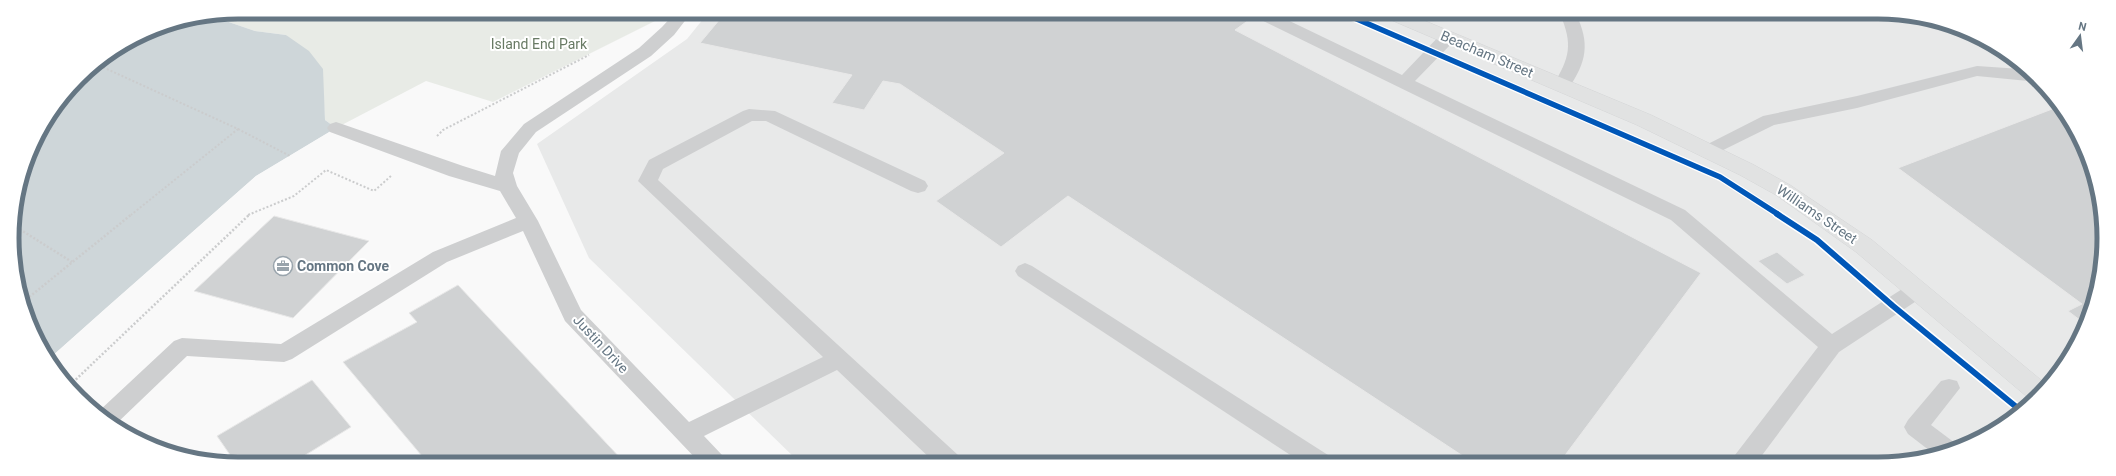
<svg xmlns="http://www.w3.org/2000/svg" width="2116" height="476" font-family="Roboto,sans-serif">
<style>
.built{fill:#e8e9e9}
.green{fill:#e8ebe6}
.water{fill:#ced6d9}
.pier{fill:#f9f9f9}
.building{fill:#d0d2d3;stroke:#e8e8e8}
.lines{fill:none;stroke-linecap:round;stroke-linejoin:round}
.secondary-casing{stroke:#d5d6d7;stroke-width:1}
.path-far1{stroke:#cbcccd;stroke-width:2;stroke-dasharray:2 2;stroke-linecap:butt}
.path{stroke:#cbcccd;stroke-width:2.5;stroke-dasharray:2 2;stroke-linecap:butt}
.lane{fill:#cecfd0;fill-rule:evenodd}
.secondary{fill:#e1e2e2;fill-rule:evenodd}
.cycleway-far1-casing{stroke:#fff;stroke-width:8}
.cycleway-casing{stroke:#fff;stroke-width:9}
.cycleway-far1{stroke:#0057b8;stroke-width:5.5}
.cycleway{stroke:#0057b8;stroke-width:6}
.labels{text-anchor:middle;stroke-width:4;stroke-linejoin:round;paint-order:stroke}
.park-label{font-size:14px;fill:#687a64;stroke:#fff}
.street-label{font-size:14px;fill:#657683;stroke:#fff}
.poi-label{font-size:14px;font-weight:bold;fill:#657683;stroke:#fff;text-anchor:start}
.rim{fill:none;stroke:#657683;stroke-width:5}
</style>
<rect width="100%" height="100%" fill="#f9f9f9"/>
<polygon class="built" points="708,13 1908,14 1991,42 2057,101 2096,180 2102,268 2081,338 2038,398 1978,441 1907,462 799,462 589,258 537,144 687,39"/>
<polygon class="green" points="238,12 671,13 493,102 426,81 336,128 325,120 323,90 286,35 255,31 214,17"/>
<polygon class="water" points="214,17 255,31 286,35 309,51 323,69 325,120 336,128 256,176 50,358 20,297 13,223 35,138 89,68 152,29"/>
<polygon class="pier" points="336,128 334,132 257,177 51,360 50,358 106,308 256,176"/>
<g class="building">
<polygon points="725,13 1199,13 1203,15 1205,13 1246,13 1253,17 1235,30 1701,273 1560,462 1472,462 1068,196 1001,247 936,201 1004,153 900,84 883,81 864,110 832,103 852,75 700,43"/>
<polygon points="2060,106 2096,180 2102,268 2085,324 2068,311 2082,304 1898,168"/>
<polygon points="274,216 369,241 293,318 194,291"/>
<polygon points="1777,252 1805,275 1787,284 1758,261"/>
<polygon points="458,285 624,462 427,462 343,362 417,322 409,313"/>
<polygon points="312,380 351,427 294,462 235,462 217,436"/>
</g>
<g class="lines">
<g class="secondary-casing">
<polygon id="secondary" points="1381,13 1406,13 1651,115 1754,165 1790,185 1872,240 2047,385 2038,398 2032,401 1856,252 1776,195 1740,175 1637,125 1384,17"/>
</g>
<g class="path-far1">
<polyline points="96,64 238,129 131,215"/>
<polyline points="238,129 290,156"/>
<polyline points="437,136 443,130 589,55"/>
<polyline points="248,215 294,196 326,170 374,191 391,176"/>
</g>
<g class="path">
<polyline points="13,225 72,262"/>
<polyline points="23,302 132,214"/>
<polyline points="70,385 250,214"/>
</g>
<g class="lane">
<polygon points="675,13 691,13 674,35 651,56 536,132 519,153 513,173 517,186 538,221 581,310 689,422 823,357 638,181 649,160 743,111 749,109 775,111 925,181 928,186 925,191 918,193 911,191 766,121 752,121 663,169 658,180 958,455 962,462 934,462 837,370 704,436 722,455 726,462 699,462 565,321 523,231 447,262 292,359 284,362 187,356 115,425 99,411 174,341 182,338 281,344 433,252 516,218 500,191 449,176 330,132 327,128 330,124 336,122 342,124 463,166 495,176 501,151 524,124 639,48 662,27"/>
<polygon points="1251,13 1273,13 1402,75 1442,33 1448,32 1454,33 1456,37 1454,41 1415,81 1685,210 1832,334 1910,284 1917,282 1924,284 1927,290 1924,296 1839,352 1757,462 1731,462 1735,455 1818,347 1671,220 1253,16"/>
<path d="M1560,14H1576C1590,43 1587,62 1568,89L1562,91L1556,89L1553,85C1570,58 1573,44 1560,14Z"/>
<polygon points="1977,66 2021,69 2033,79 2028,81 1977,76 1857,108 1774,125 1709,157 1702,155 1700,151 1702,147 1763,116 1857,96"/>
<polygon points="1025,263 1032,266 1328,455 1332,462 1301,462 1018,276 1015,271 1018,266"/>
<polygon points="1949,379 1957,381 1960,388 1931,425 1955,443 1957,447 1934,454 1908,434 1904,427 1908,420 1941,381"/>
</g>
<use href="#secondary" class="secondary"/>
<g class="cycleway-far1-casing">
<polyline id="cycleway-far1" points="1343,13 1720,177 1779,215"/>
</g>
<g class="cycleway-casing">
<polyline id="cycleway" points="1777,214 1817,240 1893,306 2020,410"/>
</g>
<use href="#cycleway-far1" class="cycleway-far1"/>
<use href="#cycleway" class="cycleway"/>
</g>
<defs>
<g id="office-ring" transform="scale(1)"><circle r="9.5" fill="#fff" stroke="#99a4ac" stroke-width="1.5"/><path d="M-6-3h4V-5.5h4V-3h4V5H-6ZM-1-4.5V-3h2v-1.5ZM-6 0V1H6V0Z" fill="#99a4ac"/></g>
</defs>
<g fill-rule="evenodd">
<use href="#office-ring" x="283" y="266"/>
</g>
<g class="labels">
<g class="park-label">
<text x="539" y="49">Island End Park</text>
</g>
<g class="street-label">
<text transform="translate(1487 54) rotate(23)" y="5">Beacham Street</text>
<text transform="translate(1817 214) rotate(34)" y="5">Williams Street</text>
<text transform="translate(601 344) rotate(47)" y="5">Justin Drive</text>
</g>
<g class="poi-label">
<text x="297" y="271">Common Cove</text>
</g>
</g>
<path d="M0 0H2116V476H0ZM238 19H1878A219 219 0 0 1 2097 238V238A219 219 0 0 1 1878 457H238A219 219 0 0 1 19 238V238A219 219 0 0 1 238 19Z" fill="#fff" fill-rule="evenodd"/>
<path class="rim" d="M238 19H1878A219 219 0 0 1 2097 238V238A219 219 0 0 1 1878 457H238A219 219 0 0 1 19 238V238A219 219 0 0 1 238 19Z"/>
<g transform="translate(2080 36) rotate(14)" stroke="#ffffff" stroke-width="3" paint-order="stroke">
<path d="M0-3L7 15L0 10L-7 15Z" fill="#657683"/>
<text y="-6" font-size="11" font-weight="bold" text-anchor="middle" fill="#657683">N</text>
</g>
</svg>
